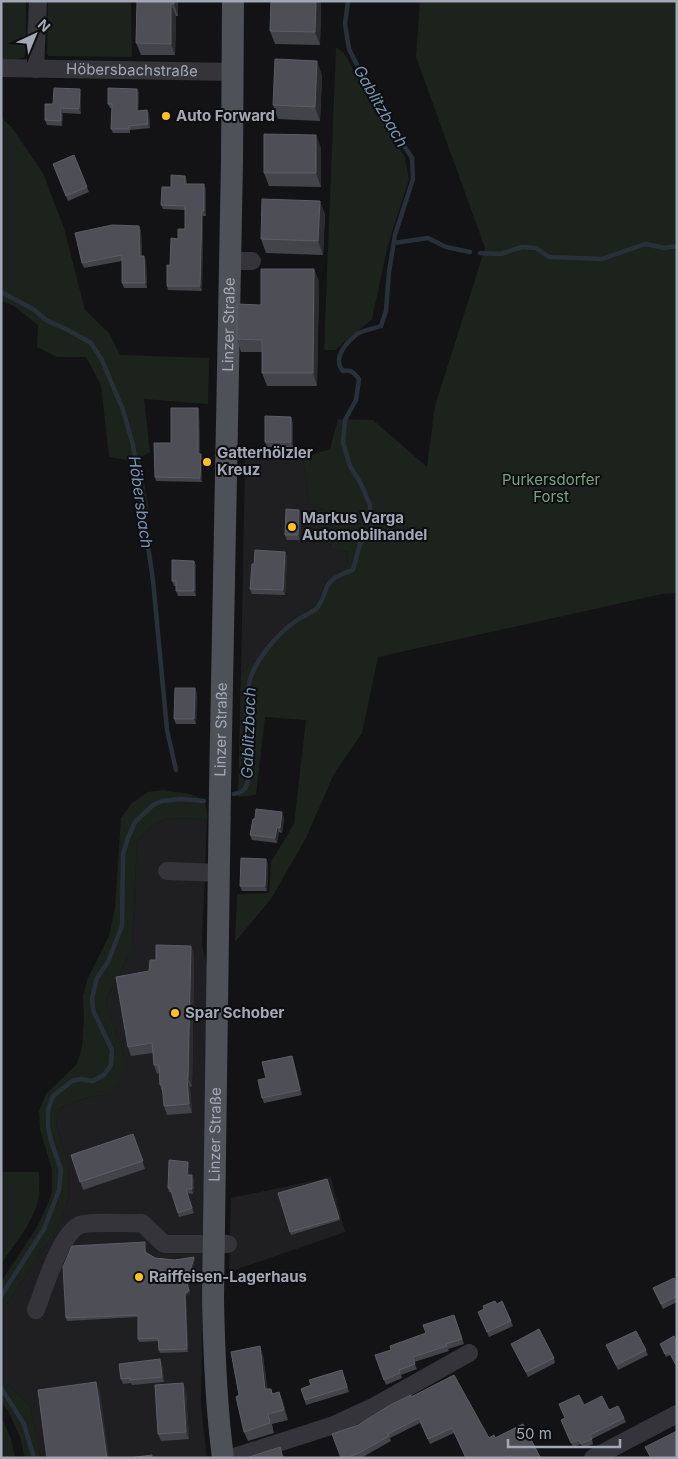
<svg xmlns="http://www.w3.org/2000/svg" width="678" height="1459" font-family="Inter,sans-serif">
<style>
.built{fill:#1f1f22}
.green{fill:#1b231c}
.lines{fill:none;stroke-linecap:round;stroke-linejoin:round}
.stream{stroke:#283139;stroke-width:4.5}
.minor{stroke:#34343a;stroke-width:18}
.major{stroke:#4f5159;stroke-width:22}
.wall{fill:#43444a}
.shaded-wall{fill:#2c2c30}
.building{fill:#4e4f56;stroke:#5b5d65}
.poi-dot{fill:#ffc121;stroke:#0e0e10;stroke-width:2}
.labels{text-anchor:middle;stroke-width:4;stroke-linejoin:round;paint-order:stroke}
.street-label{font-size:15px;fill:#a3a8b6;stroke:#0e0e10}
.poi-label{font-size:15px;font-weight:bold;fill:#a3a8b6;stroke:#0e0e10;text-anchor:start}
.park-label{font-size:15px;fill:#79a37e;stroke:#0e0e10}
.water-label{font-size:16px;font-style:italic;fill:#7794b4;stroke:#0e0e10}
</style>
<rect width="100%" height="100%" fill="#131315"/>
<g class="built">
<polygon points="245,458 303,458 309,503 326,511 331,549 348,552 347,568 326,582 316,606 298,615 241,674"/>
<polygon points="167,818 207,819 202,945 207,965 201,1406 207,1458 41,1458 30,1405 4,1382 1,1374 1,1312 57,1229 68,1200 69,1167 56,1124 59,1108 89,1097 105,1095 124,1056 105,1002 132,949 137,841 152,826"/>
<polygon points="331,1177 345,1232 229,1272 231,1198"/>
</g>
<g class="green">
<polygon points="1,1 26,1 26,49 24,57 16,60 1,60"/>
<polygon points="48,1 131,1 132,57 49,56 47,54"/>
<polygon points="420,1 677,1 677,593 662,594 378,657 362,733 334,774 306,838 271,899 235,942 237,894 269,893 271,862 294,824 306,720 265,717 256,795 238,797 241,674 298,615 316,606 326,582 347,567 348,552 331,549 326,511 309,503 303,458 330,449 338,419 373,420 427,467 435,406 485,248 416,57"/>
<polygon points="336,47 344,53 405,158 409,179 388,245 372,319 335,350 324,350"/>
<polygon points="1,117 12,128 43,173 64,228 85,310 109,333 120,355 209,358 208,404 144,399 150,452 140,458 149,510 140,518 132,461 109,457 101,385 86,357 57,357 37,347 38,325 14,306 1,301"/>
<path d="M163,790C184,795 209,789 207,819L167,818L152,826L137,841L132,949L105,1002L124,1056L121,1079L105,1095L89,1097L59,1108L56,1124L69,1167L68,1200L57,1229L1,1312V1282L37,1227L47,1206L52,1192V1170L40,1129L39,1111L46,1094L77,1064L82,1047L84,1018L83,996L88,978L109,936L115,908L121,818L132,803L148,792Z"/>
<path d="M1,1172H39C39,1180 40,1188 39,1196C35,1220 15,1244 1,1264Z"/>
<polygon points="1,1374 4,1382 30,1405 41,1458 25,1458 20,1437 8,1411 1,1402"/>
<polygon points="1,1416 11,1439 15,1458 1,1458"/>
</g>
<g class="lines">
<g class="stream">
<polyline points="394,243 428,238 446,247 470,252"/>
<polyline points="480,253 501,254 522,247 536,248 549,257 602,259 645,244 665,248 677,246"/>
<polyline points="1,292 33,309 46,320 68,330 91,343 102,360 123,410 133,445 139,484 153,580 167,730 176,770"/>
<path d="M234,794C239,793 244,792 246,786C252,770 248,750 247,733C246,717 246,700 249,684C253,662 278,633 296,621C302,616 310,614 316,609C322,603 323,597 326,589C329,578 343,574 353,570L360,544L372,529L370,505L361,484L350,466L343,443L345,420L356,400L359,379C354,373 351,369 343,371C332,358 346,343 357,334C364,330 373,329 381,326L386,311L389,272L395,235L413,179L412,158L375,101L349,49L345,24L348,1"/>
<polyline points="1,1296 44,1229 59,1190 61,1170 51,1141 48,1126 48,1110 53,1096 72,1081 81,1079 93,1081 104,1075 111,1065 112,1050 93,1010 92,998 97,978 108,962 122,926 123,854 128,838 135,822 153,805 162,801 181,799 204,801"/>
<polyline points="1,1388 24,1424 34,1458"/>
</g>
<g class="minor">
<path id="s1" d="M1,68L233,72"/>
<polyline points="35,69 38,1"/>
<polyline points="230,261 252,261"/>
<polyline points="167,871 220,873"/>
<path d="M36,1310C43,1291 61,1232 80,1225C88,1221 130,1224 142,1223L164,1244H228"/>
<polyline points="231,1458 334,1425 373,1407 469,1353"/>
<polyline points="593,1458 677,1414"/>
</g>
<path class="major" id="s2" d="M223,1458C216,1405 214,1352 213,1299L220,789L232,161L233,1"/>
</g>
<g class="wall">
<polygon points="137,1 178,1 178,16 176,16 175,55 141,55 136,43"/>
<polygon points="271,1 321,1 320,45 275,44 270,31"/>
<polygon points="322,75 320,121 278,119 273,105"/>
<polygon points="137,89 139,93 138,111 147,110 149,114 150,128 130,130 130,133 113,133 111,129 112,108 110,108 108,104"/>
<polygon points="81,94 81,114 63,113 62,126 47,125 45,120 53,104"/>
<polygon points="321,148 321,187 269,186 264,173"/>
<polygon points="74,155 89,192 68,201 53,164"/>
<polygon points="185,176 187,181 187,184 206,189 206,216 203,216 202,291 168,290 167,286 170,265 178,239 185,229 185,210 163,209 161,205"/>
<polygon points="325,214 323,255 266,253 261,239"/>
<polygon points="139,226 141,231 142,256 146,261 147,288 124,288 122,283 122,261 84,268 82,263"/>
<polygon points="314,269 319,282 317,386 267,386 262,373 262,352 241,352 237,339 261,305"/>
<polygon points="198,408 199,412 200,454 202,458 202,482 156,481 155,477 171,443"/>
<polygon points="293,422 293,447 267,447 265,442"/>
<polygon points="299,510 301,515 300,540 287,540 285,535"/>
<polygon points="285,552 287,557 285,595 252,594 250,589 254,564"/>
<polygon points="194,561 196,566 196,596 178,596 176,591 176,586 174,586 172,581"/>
<polygon points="197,693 196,724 176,724 174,719"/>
<polygon points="284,818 282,833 279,832 277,843 252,840 250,835 255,819"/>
<polygon points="266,859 268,864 267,891 242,891 240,886"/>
<polygon points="194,954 192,1086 190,1087 192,1113 167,1115 164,1106 163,1094 160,1085 159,1073 157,1074 154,1065 153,1053 131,1056 128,1047 149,971 156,960"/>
<polygon points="292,1056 302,1095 264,1103 262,1098 266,1078"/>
<polygon points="133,1134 145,1169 83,1190 71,1155"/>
<polygon points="188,1162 189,1166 189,1175 192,1175 194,1180 193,1194 187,1193 194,1213 179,1217 172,1192 169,1192 168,1188"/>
<polygon points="327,1179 340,1220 291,1235 278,1193"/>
<polygon points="145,1245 146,1252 155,1258 175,1260 195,1259 188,1285 190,1293 186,1296 188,1352 160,1353 159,1350 159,1341 139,1342 138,1339 138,1317 67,1321 66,1318"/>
<polygon points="677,1283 677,1302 663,1309 653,1288"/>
<polygon points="497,1304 511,1321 513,1326 489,1337 478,1312"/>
<polygon points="454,1315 464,1344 448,1349 449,1351 414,1362 417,1369 401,1375 402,1378 386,1385 375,1355 391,1350 426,1333"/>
<polygon points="674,1336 670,1355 666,1357 661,1346"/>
<polygon points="511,1344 554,1358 555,1363 528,1377"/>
<polygon points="606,1345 646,1350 648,1355 618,1370"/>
<polygon points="263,1355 267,1389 271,1389 273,1394 279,1392 283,1402 288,1420 272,1424 274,1433 248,1441 244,1432 239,1395"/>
<polygon points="162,1364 164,1382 132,1385 131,1383 123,1384 121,1379"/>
<polygon points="342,1370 349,1392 306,1405 301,1389 311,1385"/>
<polygon points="183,1383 186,1391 189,1439 161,1441 158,1434"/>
<polygon points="411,1395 411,1397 489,1438 495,1438 523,1424 541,1458 466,1458 454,1433 430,1444 420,1423 390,1438 391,1441 361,1458 340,1458 358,1425"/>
<polygon points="584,1405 609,1410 624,1418 626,1422 592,1439 593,1444 583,1448 581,1444 573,1447 561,1420 565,1418"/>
</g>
<g class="shaded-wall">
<polygon points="174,1 178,1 178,16 174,4"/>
<polygon points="316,1 321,1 320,45 315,32"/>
<polygon points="171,4 176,16 175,55 171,44"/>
<polygon points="317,61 322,75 320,121 315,107"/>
<polygon points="80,89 81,94 81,114 79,109"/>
<polygon points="137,89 139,93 138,115 137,111"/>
<polygon points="61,108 63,113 62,126 61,121"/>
<polygon points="147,110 149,114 150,128 148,124"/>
<polygon points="316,135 321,148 321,187 316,173"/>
<polygon points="185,176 187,181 186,189 185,184"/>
<polygon points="204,184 206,189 206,216 204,211"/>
<polygon points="320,201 325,214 323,255 318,241"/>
<polygon points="202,211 203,216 202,291 200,286"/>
<polygon points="139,226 141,231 142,261 140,256"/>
<polygon points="144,256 146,261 147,288 145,283"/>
<polygon points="314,269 319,282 317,386 313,373"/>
<polygon points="198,408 199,412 200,458 198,454"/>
<polygon points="291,417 293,422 293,447 291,442"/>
<polygon points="201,454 202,458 202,482 200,478"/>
<polygon points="299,510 301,515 300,540 298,535"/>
<polygon points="285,552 287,557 285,595 283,590"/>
<polygon points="194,561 196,566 196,596 194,591"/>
<polygon points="195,688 197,693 196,724 194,719"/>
<polygon points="282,812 284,818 282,833 280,828"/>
<polygon points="277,827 279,832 277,843 275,838"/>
<polygon points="266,859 268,864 267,891 265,886"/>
<polygon points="191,946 194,954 192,1086 188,1078"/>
<polygon points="292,1056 294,1061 302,1095 300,1090"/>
<polygon points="187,1078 190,1087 192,1113 189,1104"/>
<polygon points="188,1162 189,1166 189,1180 187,1175"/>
<polygon points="192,1175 194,1180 193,1194 192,1189"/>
<polygon points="194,1257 195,1259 188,1285 190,1293 186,1296 188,1352 187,1349 185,1294"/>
<polygon points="260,1346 263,1355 269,1399 265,1389"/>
<polygon points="160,1359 162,1364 164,1382 162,1377"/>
<polygon points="96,1382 100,1391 109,1458 107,1458"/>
<polygon points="183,1383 186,1391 189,1439 186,1432"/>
<polygon points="279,1392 283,1402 288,1420 284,1410"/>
</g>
<g class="building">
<polygon points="137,1 174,1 174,4 171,4 171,44 136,43"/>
<polygon points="271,1 316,1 315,32 270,31"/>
<polygon points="275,59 317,61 315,107 273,105"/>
<polygon points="54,88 80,89 79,109 61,108 61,121 45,120 45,104 53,104"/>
<polygon points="108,88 137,89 137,111 147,110 148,124 129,126 129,129 111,129 112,104 108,104"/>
<polygon points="264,134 316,135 316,173 264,173"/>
<polygon points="74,155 87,187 66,196 53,164"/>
<polygon points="171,175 185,176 185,184 204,184 204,211 202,211 200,286 167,286 167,265 170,265 171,238 178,239 178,229 185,229 185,206 161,205 162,187 171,187"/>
<polygon points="262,199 320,201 318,241 261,239"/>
<polygon points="112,225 139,226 140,256 144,256 145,283 122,283 122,255 82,263 75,233"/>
<polygon points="261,269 314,269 313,373 262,373 262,340 237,339 237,304 261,305"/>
<polygon points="171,408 198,408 198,454 201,454 200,478 155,477 154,443 171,443"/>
<polygon points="265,416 291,417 291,442 265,442"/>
<polygon points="286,509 299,510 298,535 285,535"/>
<polygon points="255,550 285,552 283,590 250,589 252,564 254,564"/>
<polygon points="172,560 194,561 194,591 176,591 176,581 172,581"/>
<polygon points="175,688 195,688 194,719 174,719"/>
<polygon points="256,809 282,812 280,828 277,827 275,838 250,835 253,819 255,819"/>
<polygon points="241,858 266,859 265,886 240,886"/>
<polygon points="156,945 191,946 188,1078 187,1078 189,1104 164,1106 162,1084 160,1085 159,1065 154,1065 152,1043 128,1047 116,977 149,971 150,960 156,960"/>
<polygon points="292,1056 300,1090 262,1098 258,1080 266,1078 262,1062"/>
<polygon points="133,1134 143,1161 80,1182 71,1155"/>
<polygon points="169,1160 188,1162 187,1175 192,1175 192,1189 186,1189 192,1208 178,1213 170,1188 168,1188"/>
<polygon points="327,1179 339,1218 290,1232 278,1193"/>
<polygon points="145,1242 145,1252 155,1258 175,1260 194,1257 187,1283 189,1291 185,1294 187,1349 159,1350 158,1338 138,1339 138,1315 66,1318 63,1267 72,1246"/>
<polygon points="674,1278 677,1283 677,1296 661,1304 653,1288"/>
<polygon points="495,1301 497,1304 502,1301 511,1321 487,1332 478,1312 484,1309 483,1306"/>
<polygon points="454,1315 462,1339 446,1344 447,1346 413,1357 415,1364 399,1370 400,1373 384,1380 375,1355 391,1350 390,1346 426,1333 423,1325"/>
<polygon points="539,1329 554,1358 526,1372 511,1344"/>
<polygon points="636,1331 646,1350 616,1365 606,1345"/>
<polygon points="674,1336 677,1342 677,1367 669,1352 665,1354 660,1344"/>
<polygon points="260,1346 265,1389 271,1389 272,1394 279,1392 284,1410 268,1414 270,1423 244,1432 236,1397 239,1395 231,1352"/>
<polygon points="160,1359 162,1377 130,1380 130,1378 121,1379 119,1364"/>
<polygon points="342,1370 347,1387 305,1400 301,1389 311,1385 309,1380"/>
<polygon points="454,1375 489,1438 494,1435 495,1438 523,1424 540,1457 538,1458 512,1458 511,1455 505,1458 466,1458 452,1428 428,1439 419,1418 388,1434 389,1436 359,1453 346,1458 341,1458 332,1434 358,1425 392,1404 411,1395 411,1397"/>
<polygon points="96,1382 107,1458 47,1458 38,1390"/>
<polygon points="183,1383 186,1432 158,1434 155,1385"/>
<polygon points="579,1395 584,1405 602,1396 609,1410 618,1406 624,1418 590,1435 592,1439 581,1444 579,1440 571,1443 561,1420 565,1418 559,1404"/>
<polygon points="677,1431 677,1458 651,1458 645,1447"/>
<polygon points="280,1447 283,1458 250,1458 249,1457"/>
<polygon points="152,1455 152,1458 128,1458"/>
</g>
<g class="poi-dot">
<circle cx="166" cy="116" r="5"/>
<circle cx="207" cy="462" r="5"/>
<circle cx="292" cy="527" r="5"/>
<circle cx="175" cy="1013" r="5"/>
<circle cx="139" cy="1277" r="5"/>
</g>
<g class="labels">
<g class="street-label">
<text dy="5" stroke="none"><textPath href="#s1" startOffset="131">Höbersbachstraße</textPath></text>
<text dy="5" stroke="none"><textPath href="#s2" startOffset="1134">Linzer Straße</textPath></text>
<text dy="5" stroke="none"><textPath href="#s2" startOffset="729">Linzer Straße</textPath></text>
<text dy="5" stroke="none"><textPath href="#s2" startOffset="324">Linzer Straße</textPath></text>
</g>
<g class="poi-label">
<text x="176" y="121">Auto Forward</text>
<text x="217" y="458">Gatterhölzler<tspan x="217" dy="17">Kreuz</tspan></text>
<text x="302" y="523">Markus Varga<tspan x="302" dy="17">Automobilhandel</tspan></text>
<text x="185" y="1018">Spar Schober</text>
<text x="149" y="1282">Raiffeisen-Lagerhaus</text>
</g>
<g class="park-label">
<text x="551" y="485">Purkersdorfer<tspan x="551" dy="17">Forst</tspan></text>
</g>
<g class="water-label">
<text transform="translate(381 106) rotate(60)" y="6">Gablitzbach</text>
<text transform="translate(141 502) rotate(82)" y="6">Höbersbach</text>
<text transform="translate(248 733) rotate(-88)" y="6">Gablitzbach</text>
</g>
</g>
<rect width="678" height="1459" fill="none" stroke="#a3a8b6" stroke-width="5"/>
<g transform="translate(35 35) rotate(44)" stroke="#0e0e10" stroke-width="4" paint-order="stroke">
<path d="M0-4L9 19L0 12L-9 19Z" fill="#a3a8b6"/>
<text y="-8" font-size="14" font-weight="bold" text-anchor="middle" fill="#a3a8b6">N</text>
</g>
<path d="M508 1439v8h112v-8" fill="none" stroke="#a3a8b6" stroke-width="2.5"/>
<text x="516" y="1439" font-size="15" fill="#a3a8b6" stroke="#0e0e10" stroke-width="4" paint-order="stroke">50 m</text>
</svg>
